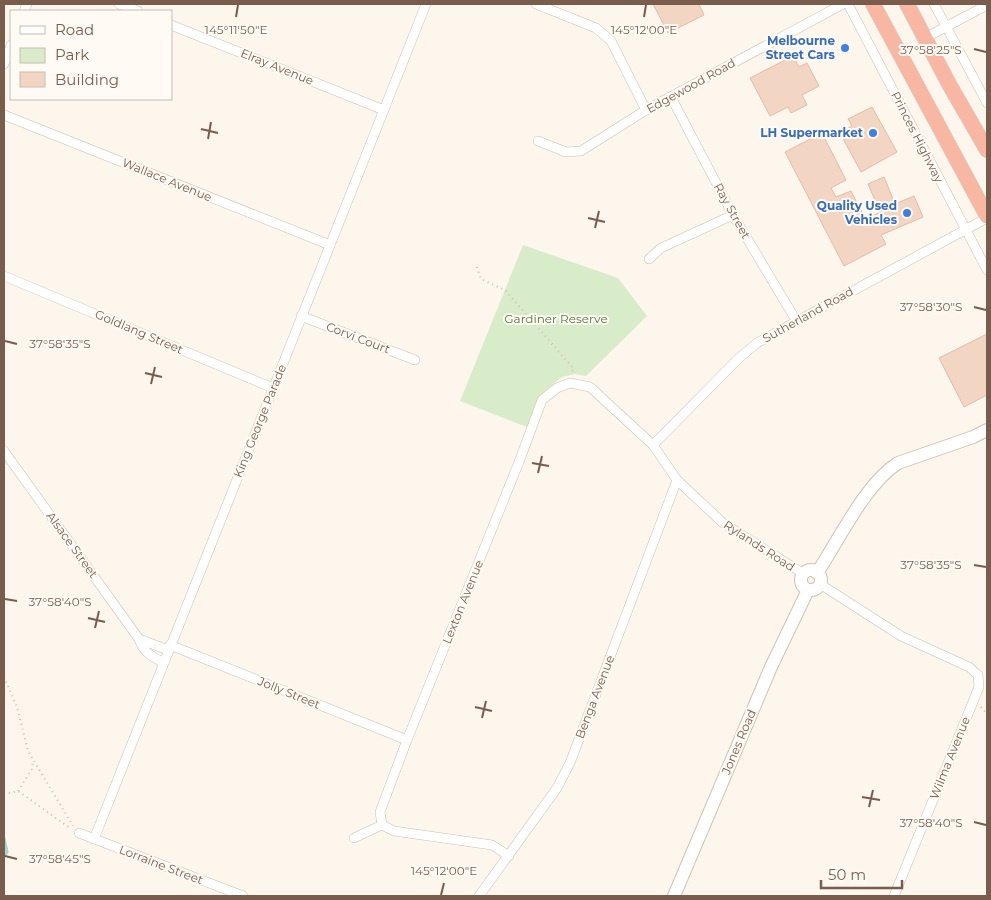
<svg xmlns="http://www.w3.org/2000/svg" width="991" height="900" font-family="Montserrat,sans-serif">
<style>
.green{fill:#d8ecc9}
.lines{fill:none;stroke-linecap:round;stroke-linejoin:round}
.stream{stroke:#a5d3da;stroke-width:3}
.building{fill:#f3d5c3;stroke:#e6bba3}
.street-casing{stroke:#d1beb0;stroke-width:10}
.secondary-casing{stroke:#d6c0b0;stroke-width:14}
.highway-casing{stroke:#dad1cd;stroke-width:16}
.path{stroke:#d9b8a5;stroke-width:2;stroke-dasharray:1 4;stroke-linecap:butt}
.street{stroke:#fff;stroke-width:9}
.secondary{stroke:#fff;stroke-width:12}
.highway{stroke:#f7b7a3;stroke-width:15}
.ticks{fill:none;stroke:#7a5c4d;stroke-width:2}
.shop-dot{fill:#3f7fe0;stroke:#fffaf3;stroke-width:2}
.labels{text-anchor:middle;stroke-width:4;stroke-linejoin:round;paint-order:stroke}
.shop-label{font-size:12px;font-weight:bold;fill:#366cbe;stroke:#fffaf3;text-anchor:end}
.street-label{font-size:12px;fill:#7a5c4d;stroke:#fffaf3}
.park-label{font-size:12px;fill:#537a41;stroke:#fffaf3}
.ticks-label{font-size:12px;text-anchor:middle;fill:#7a5c4d;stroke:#fffaf3;stroke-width:4;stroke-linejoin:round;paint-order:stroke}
</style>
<rect width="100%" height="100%" fill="#fdf6ec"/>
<polygon class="green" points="523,245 618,278 647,316 586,376 575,374 562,377 541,394 527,427 460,401"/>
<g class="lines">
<polyline class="stream" points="4,838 7,852 4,856"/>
</g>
<g class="building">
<polygon points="653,4 699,4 704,15 668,33"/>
<polygon points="793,56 799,67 807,63 819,86 802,95 807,105 791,113 788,107 770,116 750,78"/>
<polygon points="872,107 897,152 861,172 840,133 852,126 848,119"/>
<polygon points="822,133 846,180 831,188 836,197 851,191 866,220 880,212 868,184 884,177 895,204 914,196 923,217 881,235 886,244 844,266 785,152"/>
<polygon points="987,334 987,395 964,407 939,358"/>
</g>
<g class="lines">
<g class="street-casing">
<g id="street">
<polyline points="119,4 138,11"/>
<polyline points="536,4 596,28 611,41 646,110"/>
<polyline points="848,4 987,270"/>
<polyline points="934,4 987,103"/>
<polyline points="24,11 27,4"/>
<polyline points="171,25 384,110"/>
<polyline points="925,38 987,5"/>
<polyline points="4,64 11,45"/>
<polyline points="671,97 733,215 797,322"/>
<polyline points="4,115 330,245"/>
<polyline points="538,141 566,152 581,151 646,110 843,4"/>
<polyline points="649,259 661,248 733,215"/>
<polyline points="4,276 273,388"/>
<polyline points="301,316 415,360"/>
<polyline points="653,445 739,358 757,343 987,218"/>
<path d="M4,451L139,639C143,652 152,657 163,662"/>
<polyline points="820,584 901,636 969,667 978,675 979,687 894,896"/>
<polyline points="139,639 168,650"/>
<polyline points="170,645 407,740"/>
<polyline points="382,825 380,812 407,740 519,462 542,400 557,388 570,383 590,387 653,445 677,480 723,523 804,574"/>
<polyline points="382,825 394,831 492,845 509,856"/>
<polyline points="79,833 243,896"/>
<polyline points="354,838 382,825"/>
<polyline points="94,839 426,4"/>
<polyline points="479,896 557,788 570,763 677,480"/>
</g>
</g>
<g class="secondary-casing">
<g id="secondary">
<circle cx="811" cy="580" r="10"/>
<path d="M817,573C839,540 865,484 898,463L973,437L987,430"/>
<polyline points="674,896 771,667 808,590"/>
</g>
</g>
<g class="highway-casing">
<g id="highway">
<polyline points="873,4 987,216"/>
<polyline points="907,4 949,84 987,150"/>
</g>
</g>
<g class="path">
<polyline points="477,267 481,279 505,290 573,368 572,374"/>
<polyline points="4,677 17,707 28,751 73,826"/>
<polyline points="981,707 987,714"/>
<polyline points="18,791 32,769 33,761"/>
<polyline points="4,794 18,791 70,828"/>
</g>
<use href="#street" class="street"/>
<use href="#secondary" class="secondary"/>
<use href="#highway" class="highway"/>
</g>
<path class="ticks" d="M236,17L238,5M644,17L646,5M974,49L986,52M201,129L218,133M208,139L211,122M588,218L605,222M595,228L599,211M974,307L986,310M5,341L17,344M145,373L162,377M151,384L155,367M532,463L549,466M538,473L542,456M974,565L986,567M5,599L17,601M88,618L105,622M95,628L99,611M475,707L492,711M482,718L486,701M862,797L880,800M869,807L873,790M974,822L986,825M5,856L17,859M441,895L444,883"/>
<g class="shop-dot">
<circle cx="845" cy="48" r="5"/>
<circle cx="873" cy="133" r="5"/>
<circle cx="907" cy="213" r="5"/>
</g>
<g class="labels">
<g class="shop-label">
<text x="835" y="45">Melbourne<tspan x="835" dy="14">Street Cars</tspan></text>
<text x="863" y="137">LH Supermarket</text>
<text x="897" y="210">Quality Used<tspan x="897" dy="14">Vehicles</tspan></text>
</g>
<g class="street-label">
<text transform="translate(277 67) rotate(22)" y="4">Elray Avenue</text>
<text transform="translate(691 86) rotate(-29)" y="4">Edgewood Road</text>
<text transform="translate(917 137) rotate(63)" y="4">Princes Highway</text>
<text transform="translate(167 180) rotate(22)" y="4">Wallace Avenue</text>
<text transform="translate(732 211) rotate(61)" y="4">Ray Street</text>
<text transform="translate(808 315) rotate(-29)" y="4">Sutherland Road</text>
<text transform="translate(139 332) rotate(23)" y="4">Goldlang Street</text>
<text transform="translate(358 338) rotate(21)" y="4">Corvi Court</text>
<text transform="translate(260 421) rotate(-68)" y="4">King George Parade</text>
<text transform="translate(72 545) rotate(54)" y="4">Alsace Street</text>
<text transform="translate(759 546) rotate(33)" y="4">Rylands Road</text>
<text transform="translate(463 602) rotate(-68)" y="4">Lexton Avenue</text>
<text transform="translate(289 693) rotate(22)" y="4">Jolly Street</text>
<text transform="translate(595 697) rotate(-69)" y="4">Benga Avenue</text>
<text transform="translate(739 742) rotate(-67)" y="4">Jones Road</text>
<text transform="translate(950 758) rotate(-68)" y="4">Wilma Avenue</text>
<text transform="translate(161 865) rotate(21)" y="4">Lorraine Street</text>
</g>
<g class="park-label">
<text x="556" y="323">Gardiner Reserve</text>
</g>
</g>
<g class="ticks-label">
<text x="236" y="34">145°11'50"E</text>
<text x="644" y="34">145°12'00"E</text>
<text x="931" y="54">37°58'25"S</text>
<text x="931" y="311">37°58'30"S</text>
<text x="60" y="348">37°58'35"S</text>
<text x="931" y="569">37°58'35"S</text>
<text x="60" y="606">37°58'40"S</text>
<text x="931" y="827">37°58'40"S</text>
<text x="60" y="863">37°58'45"S</text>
<text x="444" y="875">145°12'00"E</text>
</g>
<rect width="991" height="900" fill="none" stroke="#7a5c4d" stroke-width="10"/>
<rect x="10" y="10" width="162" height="90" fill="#fffaf3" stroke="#cabbb1"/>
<rect x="20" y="26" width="25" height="8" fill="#ffffff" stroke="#cabbb1"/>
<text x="55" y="35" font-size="15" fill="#7a5c4d">Road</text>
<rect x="20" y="48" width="25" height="15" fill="#d8ecc9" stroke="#cabbb1"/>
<text x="55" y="60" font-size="15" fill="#7a5c4d">Park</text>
<rect x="20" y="72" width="25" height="15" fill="#f3d5c3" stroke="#cabbb1"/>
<text x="55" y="85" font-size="15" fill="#7a5c4d">Building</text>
<path d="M821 880v8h81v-8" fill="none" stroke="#7a5c4d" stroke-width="2.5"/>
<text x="828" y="880" font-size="15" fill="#7a5c4d" stroke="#fffaf3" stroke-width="4" paint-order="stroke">50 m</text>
</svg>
